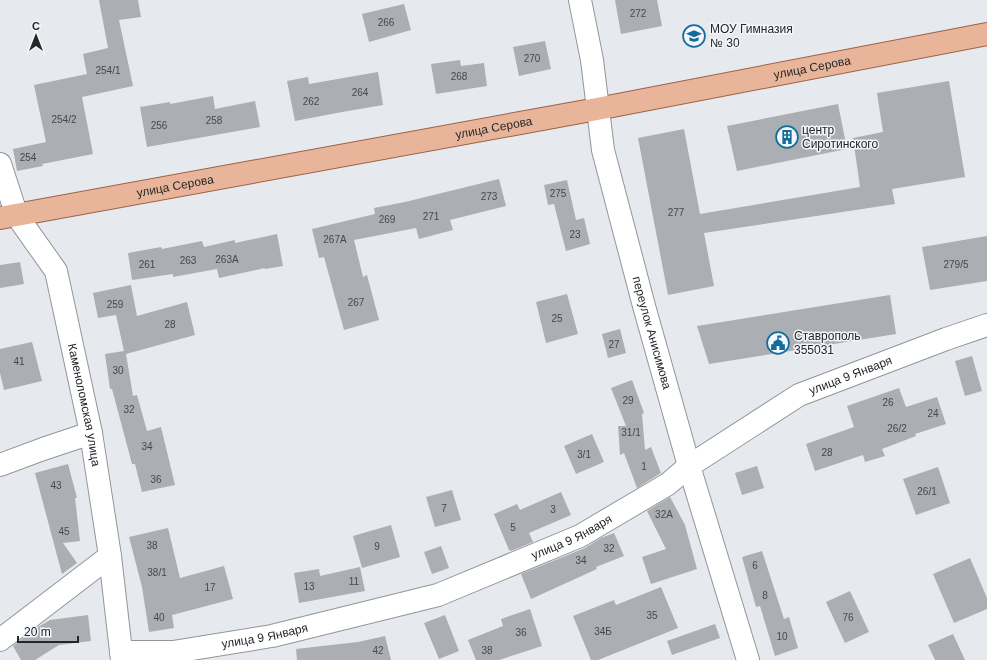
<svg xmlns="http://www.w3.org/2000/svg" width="987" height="660" font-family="Helvetica,sans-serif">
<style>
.building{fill:#abaeb3}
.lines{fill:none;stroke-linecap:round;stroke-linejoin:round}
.minor-casing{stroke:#92959a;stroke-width:24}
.major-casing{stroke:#9b6347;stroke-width:24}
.minor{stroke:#fff;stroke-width:22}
.major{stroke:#e9b59a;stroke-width:22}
.labels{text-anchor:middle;stroke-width:3;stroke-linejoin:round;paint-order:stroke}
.number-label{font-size:10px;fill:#46484b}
.poi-label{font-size:12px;fill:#252628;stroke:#f3f6fb;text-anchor:start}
.street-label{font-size:12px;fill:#252628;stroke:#f3f6fb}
</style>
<rect width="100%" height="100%" fill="#e6e9ee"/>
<g class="building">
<polygon points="99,0 138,0 141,17 119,20 133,86 82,97 93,154 42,164 43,166 17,171 13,149 46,142 34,85 87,74 83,54 108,48"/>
<polygon points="615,0 657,0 662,26 621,34"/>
<polygon points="404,4 411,30 369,42 362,14"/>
<polygon points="545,41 551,69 519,76 513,47"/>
<polygon points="460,60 461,66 484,63 487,86 436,94 431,64"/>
<polygon points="378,72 383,105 342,112 295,121 287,81 308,77 309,84"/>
<polygon points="949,81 965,177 892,189 895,204 704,233 714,286 668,295 638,138 684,129 700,214 860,187 853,138 883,132 877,93"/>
<polygon points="213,96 215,109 255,101 260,127 147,147 140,107 170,102 170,104"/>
<polygon points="838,104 847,149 737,171 727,126"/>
<polygon points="499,179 506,206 450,220 453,230 419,239 416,228 354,240 363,277 367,275 379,320 344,330 324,257 319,258 312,229 375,214 374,208 405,202"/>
<polygon points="567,180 576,220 584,218 590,244 566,251 554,204 548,205 544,185"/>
<polygon points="277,234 283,266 265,269 265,268 219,278 217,269 173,277 173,274 132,280 128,253 161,247 162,249 202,241 204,247 235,240 235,243"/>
<polygon points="987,236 987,281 930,290 922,247"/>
<polygon points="20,262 24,284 0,288 0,265"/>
<polygon points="131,285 137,316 187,302 195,335 126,354 133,396 137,395 147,431 161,427 175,485 142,492 135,464 132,464 112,389 110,389 105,354 124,351 116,315 98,318 93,293"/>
<polygon points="567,294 578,334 546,343 536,302"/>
<polygon points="890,295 896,334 709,364 697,326"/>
<polygon points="620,329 626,353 608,358 602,334"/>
<polygon points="32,342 42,381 4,390 0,373 0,349"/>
<polygon points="972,356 982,391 965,396 955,361"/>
<polygon points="632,380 644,413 642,414 645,450 651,447 661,473 637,488 624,453 620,455 618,426 626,426 611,388"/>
<polygon points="899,388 906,407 937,397 946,424 915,434 916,436 882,449 885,456 865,462 863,455 815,471 806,444 854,427 847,406"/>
<polygon points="592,434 604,462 576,474 564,446"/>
<polygon points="68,464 77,498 75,498 80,541 63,543 77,563 62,574 35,473"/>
<polygon points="757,466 764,488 742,495 735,473"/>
<polygon points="938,467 950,503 916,515 903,479"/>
<polygon points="452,490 461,520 435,527 426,497"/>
<polygon points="561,492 571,515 529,533 533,542 511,551 509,550 494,514 517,504 520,510"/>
<polygon points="670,497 685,525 697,569 651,584 642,557 666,549 647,511"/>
<polygon points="391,525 400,557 362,568 353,536"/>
<polygon points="168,528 180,578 224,566 233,599 172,615 174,628 149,632 142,587 129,537"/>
<polygon points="614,533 624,556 596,567 597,569 531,599 521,574 585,548 601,538"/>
<polygon points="441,546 449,568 432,574 424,552"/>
<polygon points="762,551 784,619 789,617 798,648 775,656 760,606 756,607 742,557"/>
<polygon points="970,558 987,598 987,609 954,623 933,574"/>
<polygon points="360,567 365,591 299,603 294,573 319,569 320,576"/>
<polygon points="661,587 678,628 598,660 591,660 573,616 614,600 616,605"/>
<polygon points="850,591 869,632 845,643 826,602"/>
<polygon points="530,609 542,646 499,660 476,660 468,640 503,626 501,619"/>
<polygon points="88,615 91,641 59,645 35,660 21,660 13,646 33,630 50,620"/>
<polygon points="445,615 459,651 439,659 424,623"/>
<polygon points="715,624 720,638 672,655 667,641"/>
<polygon points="953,634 965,660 935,660 928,645"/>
<polygon points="385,636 391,660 297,660 296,649 358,642"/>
</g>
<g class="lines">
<g class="minor-casing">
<g id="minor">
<path id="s1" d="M580,0L592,60L603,150L644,306L689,466L748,660"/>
<path id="s2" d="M0,164L17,216L56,271L91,433L110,556L122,660"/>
<polyline points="0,465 43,449 91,433"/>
<polyline points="0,640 110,556"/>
<path id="s3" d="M121,652H173L272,636L438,595L580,536L668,484L689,466L799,395L946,339L987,325"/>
</g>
</g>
<g class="major-casing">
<g id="major">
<path id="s4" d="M0,218L597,109L987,34"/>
</g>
</g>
<use href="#minor" class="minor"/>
<use href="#major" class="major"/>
</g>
<defs>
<g id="school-ring" transform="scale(1.15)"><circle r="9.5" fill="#f3f6fb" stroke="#126c9c" stroke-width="1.5"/><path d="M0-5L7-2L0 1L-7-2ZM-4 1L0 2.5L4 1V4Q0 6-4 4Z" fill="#126c9c"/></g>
<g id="building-ring" transform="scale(1.15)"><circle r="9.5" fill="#f3f6fb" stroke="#126c9c" stroke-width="1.5"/><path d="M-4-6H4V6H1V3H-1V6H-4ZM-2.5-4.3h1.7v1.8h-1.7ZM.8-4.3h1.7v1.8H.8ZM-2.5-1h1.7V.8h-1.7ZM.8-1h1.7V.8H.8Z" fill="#126c9c"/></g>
<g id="civic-ring" transform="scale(1.15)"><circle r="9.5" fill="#f3f6fb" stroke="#126c9c" stroke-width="1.5"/><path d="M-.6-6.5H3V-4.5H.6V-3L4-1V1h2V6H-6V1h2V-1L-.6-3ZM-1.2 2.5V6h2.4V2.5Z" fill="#126c9c"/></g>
</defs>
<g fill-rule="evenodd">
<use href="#school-ring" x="694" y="36"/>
<use href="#building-ring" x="787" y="137"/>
<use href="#civic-ring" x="778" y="343"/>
</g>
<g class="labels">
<g class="number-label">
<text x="638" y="17">272</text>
<text x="386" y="26">266</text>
<text x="532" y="62">270</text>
<text x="108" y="74">254/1</text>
<text x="459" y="80">268</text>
<text x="360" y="96">264</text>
<text x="311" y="105">262</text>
<text x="64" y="123">254/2</text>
<text x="214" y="124">258</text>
<text x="159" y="129">256</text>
<text x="28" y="161">254</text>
<text x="558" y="197">275</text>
<text x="489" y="200">273</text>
<text x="676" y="216">277</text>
<text x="431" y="220">271</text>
<text x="387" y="223">269</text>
<text x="575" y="238">23</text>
<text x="335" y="243">267А</text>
<text x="227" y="263">263А</text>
<text x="188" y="264">263</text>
<text x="147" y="268">261</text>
<text x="956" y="268">279/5</text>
<text x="356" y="306">267</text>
<text x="115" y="308">259</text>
<text x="557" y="322">25</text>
<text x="170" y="328">28</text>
<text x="614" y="348">27</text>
<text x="19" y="365">41</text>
<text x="118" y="374">30</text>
<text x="628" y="404">29</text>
<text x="888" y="406">26</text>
<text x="129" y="413">32</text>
<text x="933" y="417">24</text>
<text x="897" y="432">26/2</text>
<text x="631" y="436">31/1</text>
<text x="147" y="450">34</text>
<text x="827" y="456">28</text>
<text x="584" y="458">3/1</text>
<text x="644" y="470">1</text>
<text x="156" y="483">36</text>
<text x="56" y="489">43</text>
<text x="927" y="495">26/1</text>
<text x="444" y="512">7</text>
<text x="553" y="513">3</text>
<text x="664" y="518">32А</text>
<text x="513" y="531">5</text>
<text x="64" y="535">45</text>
<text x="152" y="549">38</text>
<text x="377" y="550">9</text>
<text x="609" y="552">32</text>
<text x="581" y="564">34</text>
<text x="755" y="569">6</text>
<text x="157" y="576">38/1</text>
<text x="354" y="585">11</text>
<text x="309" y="590">13</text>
<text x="210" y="591">17</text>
<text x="765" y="599">8</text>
<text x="652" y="619">35</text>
<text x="159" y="621">40</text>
<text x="848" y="621">76</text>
<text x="603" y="635">34Б</text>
<text x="521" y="636">36</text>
<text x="782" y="640">10</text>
<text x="378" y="654">42</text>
<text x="487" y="654">38</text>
</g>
<g class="poi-label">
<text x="710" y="33">МОУ Гимназия<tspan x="710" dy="14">№ 30</tspan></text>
<text x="802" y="134">центр<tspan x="802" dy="14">Сиротинского</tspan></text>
<text x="794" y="340">Ставрополь<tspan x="794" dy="14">355031</tspan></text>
</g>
<g class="street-label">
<text dy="4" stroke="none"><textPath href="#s4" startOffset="826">улица Серова</textPath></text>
<text dy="4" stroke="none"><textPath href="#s4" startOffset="502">улица Серова</textPath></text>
<text dy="4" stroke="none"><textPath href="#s4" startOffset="178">улица Серова</textPath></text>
<text dy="4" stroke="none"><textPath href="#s1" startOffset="341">переулок Анисимова</textPath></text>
<text dy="4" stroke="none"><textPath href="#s3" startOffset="793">улица 9 Января</textPath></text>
<text dy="4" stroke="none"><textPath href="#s2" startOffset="259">Каменоломская улица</textPath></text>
<text dy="4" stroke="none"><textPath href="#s3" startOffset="469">улица 9 Января</textPath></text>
<text dy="4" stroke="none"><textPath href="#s3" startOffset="145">улица 9 Января</textPath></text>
</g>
</g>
<g transform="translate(36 36)" stroke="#f3f6fb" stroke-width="3" paint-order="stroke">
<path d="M0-3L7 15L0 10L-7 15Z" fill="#252628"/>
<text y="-6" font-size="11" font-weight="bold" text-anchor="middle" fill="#252628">С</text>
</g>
<path d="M18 636v6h60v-6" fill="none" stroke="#252628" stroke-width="2"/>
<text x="24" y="636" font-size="12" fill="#252628" stroke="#f3f6fb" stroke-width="3" paint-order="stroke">20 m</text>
</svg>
